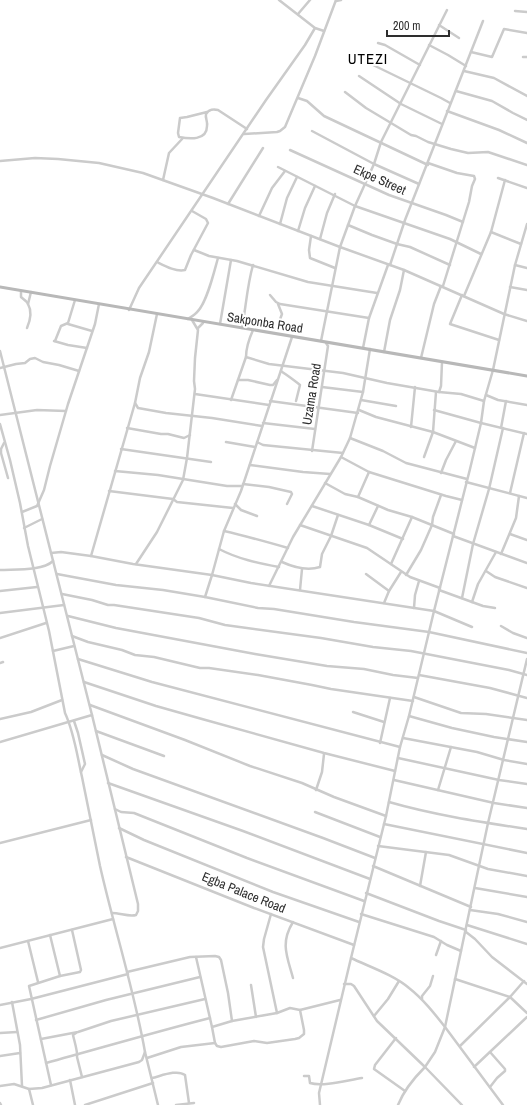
<svg xmlns="http://www.w3.org/2000/svg" width="527" height="1105" font-family="'Archivo Narrow',sans-serif">
<style>
.lines{fill:none;stroke-linecap:round;stroke-linejoin:round}
.minor{stroke:#cbcbcb;stroke-width:2.5}
.secondary{stroke:#b8b8b8;stroke-width:3}
.labels{text-anchor:middle;stroke-width:4;stroke-linejoin:round;paint-order:stroke}
.street-label{font-size:13px;fill:#2e2e2e;stroke:#fff}
.quarter-label{font-size:15px;letter-spacing:1px;fill:#000;stroke:#fff}
</style>
<rect width="100%" height="100%" fill="#fff"/>
<g class="lines">
<g class="minor">
<polyline points="279,0 315,28 324,31"/>
<polyline points="336,1 341,0"/>
<polyline points="515,11 527,12"/>
<polyline points="298,14 310,0"/>
<polyline points="439,25 459,38"/>
<polyline points="378,43 385,45 420,65"/>
<polyline points="429,45 448,55 466,66"/>
<polyline points="471,52 492,57 504,29 527,33"/>
<polyline points="523,57 527,57"/>
<polyline points="371,64 441,98 450,103"/>
<polyline points="464,71 494,78 527,96"/>
<polyline points="359,76 401,104 442,124"/>
<polyline points="456,91 492,101 513,113 527,120"/>
<polyline points="345,92 366,108 411,135 416,136 428,142 451,149 468,153 488,152 527,165"/>
<polyline points="298,98 307,101 324,116 428,165"/>
<polyline points="447,111 499,130 527,143"/>
<path d="M207,112L187,117L180,118L178,133L179,137C189,139 207,141 207,126C208,122 205,118 206,114C209,109 213,109 218,110L247,129"/>
<polyline points="312,131 374,164 419,184"/>
<polyline points="244,134 277,132 280,131 285,127 315,56 336,0"/>
<polyline points="290,150 389,195 446,215 463,222"/>
<polyline points="0,161 35,158 58,159 99,163 143,173 213,198 340,247 404,270 504,314 527,321"/>
<polyline points="428,163 457,173 474,176 475,179 472,186 469,202 443,286"/>
<polyline points="278,167 355,206 450,239 481,254"/>
<polyline points="498,178 527,188"/>
<polyline points="163,180 169,153 183,138"/>
<polyline points="228,204 263,148"/>
<polyline points="259,216 272,188 285,171"/>
<polyline points="280,224 287,198 297,177"/>
<polyline points="348,225 372,235 397,244 410,247 450,265"/>
<polyline points="298,231 305,208 315,186"/>
<polyline points="491,232 521,244"/>
<polyline points="311,236 309,250 310,258 335,268"/>
<polyline points="320,239 327,213 335,194"/>
<polyline points="194,250 209,256 237,261 308,282 377,293"/>
<path d="M157,262C165,266 176,272 185,270L191,255L208,223L206,219L192,211"/>
<polyline points="390,265 405,220 483,21"/>
<polyline points="515,265 527,268"/>
<polyline points="510,287 527,290"/>
<path d="M21,291V297C23,299 27,301 28,304C32,311 30,321 27,328"/>
<polyline points="270,295 276,302 280,304 369,318"/>
<polyline points="462,295 450,324 499,340"/>
<polyline points="464,296 491,232 505,180"/>
<polyline points="28,304 31,292"/>
<polyline points="129,310 139,288 266,100 305,45 315,28"/>
<path d="M188,319C191,317 196,314 198,311C207,302 214,272 218,258"/>
<polyline points="68,324 92,331"/>
<polyline points="220,324 231,260"/>
<polyline points="278,325 282,314 278,304"/>
<polyline points="198,328 203,323"/>
<path d="M242,328C246,307 247,286 253,265"/>
<path d="M253,330C249,339 246,348 246,357L269,364L343,373L387,383L439,392L461,394L484,401"/>
<polyline points="54,341 68,345 87,348"/>
<polyline points="55,341 61,326 68,323 75,300"/>
<polyline points="321,341 340,247 355,206 374,164 381,142 447,10"/>
<polyline points="363,348 369,318 388,265"/>
<polyline points="0,351 92,715 0,742"/>
<polyline points="384,352 390,320 400,290 404,270"/>
<polyline points="421,358 434,304 441,286"/>
<polyline points="0,368 16,364 25,363 30,359 35,358 43,362 59,365 79,371"/>
<path d="M281,371C288,376 294,380 300,385L296,401"/>
<polyline points="238,380 248,380 270,385 273,385 277,380"/>
<polyline points="322,387 363,392"/>
<polyline points="439,392 441,386 442,362"/>
<polyline points="195,394 269,405"/>
<polyline points="486,395 498,400 527,405"/>
<polyline points="231,400 246,357"/>
<polyline points="361,400 396,406"/>
<polyline points="270,401 358,413"/>
<polyline points="135,403 138,408 166,413 212,418 262,426"/>
<polyline points="359,410 376,417 433,432 475,448"/>
<polyline points="434,410 481,423 527,434"/>
<polyline points="0,415 37,410 66,411"/>
<polyline points="263,423 315,429"/>
<path d="M0,424L10,460L20,503L28,546L49,631L65,713C74,732 77,755 82,777C88,807 94,836 100,866C114,928 134,989 145,1052L142,1060L139,1062L42,1088L29,1089L14,1084L0,1086"/>
<polyline points="411,427 415,387"/>
<polyline points="127,428 161,434 168,434 184,438 190,435"/>
<polyline points="501,428 506,401"/>
<polyline points="350,438 383,451 406,463 467,479"/>
<polyline points="226,442 255,447"/>
<polyline points="257,442 263,445 343,453"/>
<polyline points="4,443 1,449 1,453 8,478"/>
<polyline points="121,449 211,462"/>
<polyline points="312,451 328,346 326,343"/>
<polyline points="341,457 369,472 446,496 462,500"/>
<polyline points="424,457 433,432 436,392"/>
<polyline points="250,465 303,472 330,474"/>
<polyline points="115,471 158,475 227,486 242,486"/>
<polyline points="441,473 446,460 456,441"/>
<polyline points="466,482 527,498"/>
<polyline points="325,483 345,494 358,497 388,510 412,517 454,534"/>
<polyline points="243,484 269,487 291,492 292,494 287,504"/>
<polyline points="109,491 173,499 177,502 233,508"/>
<polyline points="510,493 524,433"/>
<polyline points="358,497 369,472"/>
<polyline points="235,504 241,510 257,516"/>
<polyline points="312,506 369,525 403,539"/>
<polyline points="22,512 37,506 44,490 50,466 68,404 95,324 99,304"/>
<polyline points="300,525 367,548 410,577 440,588"/>
<polyline points="369,525 378,506"/>
<polyline points="24,528 42,519"/>
<path d="M224,531C246,536 267,542 288,548"/>
<polyline points="510,534 527,540"/>
<polyline points="453,536 527,563"/>
<path d="M219,549C238,559 258,563 279,567"/>
<polyline points="51,553 61,552 91,556 133,564 212,575 251,583 434,611 472,627"/>
<polyline points="501,554 516,518 519,496"/>
<polyline points="91,556 135,403 140,378 149,352 157,314"/>
<path d="M282,562C293,567 307,571 320,567L322,554L331,536L338,515"/>
<polyline points="136,564 157,532 183,480 187,458 195,389 194,381 195,358 198,330 192,320"/>
<polyline points="391,564 412,517"/>
<path d="M0,570C14,569 43,571 53,561"/>
<polyline points="486,571 495,577 527,588"/>
<polyline points="57,574 116,585 163,590 205,597"/>
<polyline points="366,574 389,591"/>
<polyline points="212,575 205,597 258,608 274,609 354,622 429,632 527,653"/>
<polyline points="212,575 224,531 241,491 292,337"/>
<polyline points="406,575 421,550 432,525 433,517 441,495"/>
<polyline points="269,586 293,537 341,457 350,438 363,392 370,349"/>
<polyline points="300,590 302,569"/>
<polyline points="439,590 483,606 495,608"/>
<polyline points="0,591 37,587"/>
<polyline points="62,594 92,600 108,605 114,605 199,618 225,625 321,638 373,647 411,651 509,670 527,675"/>
<polyline points="462,598 473,544 489,489 503,428"/>
<polyline points="472,602 478,584 496,552"/>
<polyline points="384,603 389,591 401,572"/>
<polyline points="414,608 415,595 419,581"/>
<polyline points="0,613 64,605"/>
<polyline points="68,616 116,628 255,654 327,666 364,669 393,675 418,678"/>
<polyline points="501,626 513,633 527,638"/>
<polyline points="72,636 88,642 122,650 135,655 154,657 200,668 209,668 258,675 312,685 331,689 413,701"/>
<polyline points="0,638 46,623"/>
<polyline points="53,651 74,646"/>
<polyline points="78,659 152,682 400,747"/>
<polyline points="0,663 3,662"/>
<polyline points="419,675 490,688 527,698"/>
<polyline points="84,682 156,706 202,719 324,753 395,771"/>
<polyline points="414,697 461,713 486,714 527,720"/>
<polyline points="90,705 185,740 250,766 302,783 334,797 386,816"/>
<polyline points="353,712 384,722"/>
<path d="M92,715L138,904V911L136,915C129,917 120,913 112,913"/>
<polyline points="409,716 452,728 494,737 527,742"/>
<polyline points="0,719 31,712 62,700"/>
<polyline points="74,721 78,733 85,764 81,772"/>
<polyline points="96,731 164,756"/>
<polyline points="403,738 477,752 504,760 527,764"/>
<polyline points="380,743 390,698"/>
<polyline points="102,755 133,769 323,838 375,858"/>
<polyline points="398,758 499,780 527,784"/>
<polyline points="394,780 494,803 527,808"/>
<polyline points="108,783 243,831 370,879"/>
<polyline points="316,790 322,772 324,754"/>
<polyline points="438,790 451,747"/>
<path d="M389,802C434,815 481,822 527,829"/>
<polyline points="115,809 121,812 134,813 247,858 364,901"/>
<polyline points="315,812 380,837"/>
<polyline points="384,824 527,853"/>
<polyline points="119,828 144,840 273,892 359,922"/>
<polyline points="0,843 91,820"/>
<polyline points="378,846 449,855 488,869 527,876"/>
<polyline points="126,857 254,908 354,945"/>
<polyline points="373,866 471,907"/>
<polyline points="420,886 426,852"/>
<polyline points="475,888 527,897"/>
<polyline points="366,893 439,921 466,930"/>
<polyline points="470,910 498,914 527,922"/>
<polyline points="361,914 434,937 447,945 461,951"/>
<path d="M293,922C280,943 287,956 293,978"/>
<polyline points="467,925 527,944"/>
<polyline points="466,932 475,939 492,957 527,984"/>
<polyline points="50,935 60,976"/>
<polyline points="28,941 38,982"/>
<polyline points="0,948 113,919"/>
<polyline points="436,955 441,941"/>
<polyline points="196,957 212,1027"/>
<polyline points="127,972 190,957 215,956 219,957 221,960 228,993 232,1021 212,1027 215,1043 181,1047 147,1058"/>
<polyline points="455,979 510,997 527,1013"/>
<path d="M344,984H351L354,986L377,1021L425,1067C414,1078 404,1090 398,1105"/>
<polyline points="251,985 256,1017"/>
<polyline points="422,999 422,996 430,986 433,976"/>
<polyline points="12,1002 20,1045 22,1086"/>
<polyline points="0,1005 31,999 128,974"/>
<polyline points="300,1010 340,1000"/>
<polyline points="374,1016 388,999 399,981"/>
<polyline points="36,1020 106,1000 200,977"/>
<polyline points="232,1021 277,1013 263,947 264,939 271,914"/>
<polyline points="0,1033 17,1032"/>
<path d="M76,1033L73,1035C74,1040 78,1052 77,1057L82,1077"/>
<polyline points="396,1038 375,1065 374,1069 405,1091"/>
<polyline points="41,1039 78,1032 111,1021 205,999"/>
<polyline points="215,1043 217,1046 221,1047 254,1041 267,1043 295,1039 299,1038 304,1034 304,1030 300,1010 290,1008 277,1013"/>
<polyline points="460,1046 510,997 524,981"/>
<polyline points="145,1052 158,1105"/>
<polyline points="490,1052 505,1069 505,1071 497,1078 490,1087"/>
<polyline points="0,1056 20,1053"/>
<path d="M46,1063C101,1048 155,1032 210,1018"/>
<polyline points="474,1067 527,1017"/>
<path d="M304,1076H309L310,1083C323,1087 348,1080 362,1078"/>
<path d="M152,1078C161,1076 177,1069 185,1075L189,1103"/>
<polyline points="70,1080 75,1105"/>
<polyline points="51,1085 29,986 60,976 80,972 81,970 72,930"/>
<polyline points="29,1089 33,1105"/>
<polyline points="0,1103 1,1105"/>
<polyline points="85,1105 153,1083"/>
<polyline points="176,1105 194,1103"/>
<polyline points="320,1105 319,1093 351,958"/>
<path d="M462,1105L425,1067L435,1052L445,1027C434,1013 423,999 409,988C394,975 370,967 351,958L386,816L400,747L409,716L434,611L470,469L481,423L484,401L493,370L515,265L527,224"/>
<polyline points="503,1105 445,1027 488,823 527,659"/>
</g>
<polyline class="secondary" points="0,287 527,376"/>
</g>
<g class="labels">
<g class="street-label">
<text transform="translate(380 179) rotate(24)" y="5">Ekpe Street</text>
<text transform="translate(265 322) rotate(9)" y="5">Sakponba Road</text>
<text transform="translate(311 394) rotate(-81)" y="5">Uzama Road</text>
<text transform="translate(244 892) rotate(22)" y="5">Egba Palace Road</text>
</g>
<g class="quarter-label">
<text x="368" y="64">UTEZI</text>
</g>
</g>
<path d="M387 30v6h62v-6" fill="none" stroke="#2e2e2e" stroke-width="2"/>
<text x="393" y="30" font-size="12" fill="#2e2e2e" stroke="#ffffff" stroke-width="3" paint-order="stroke">200 m</text>
</svg>
